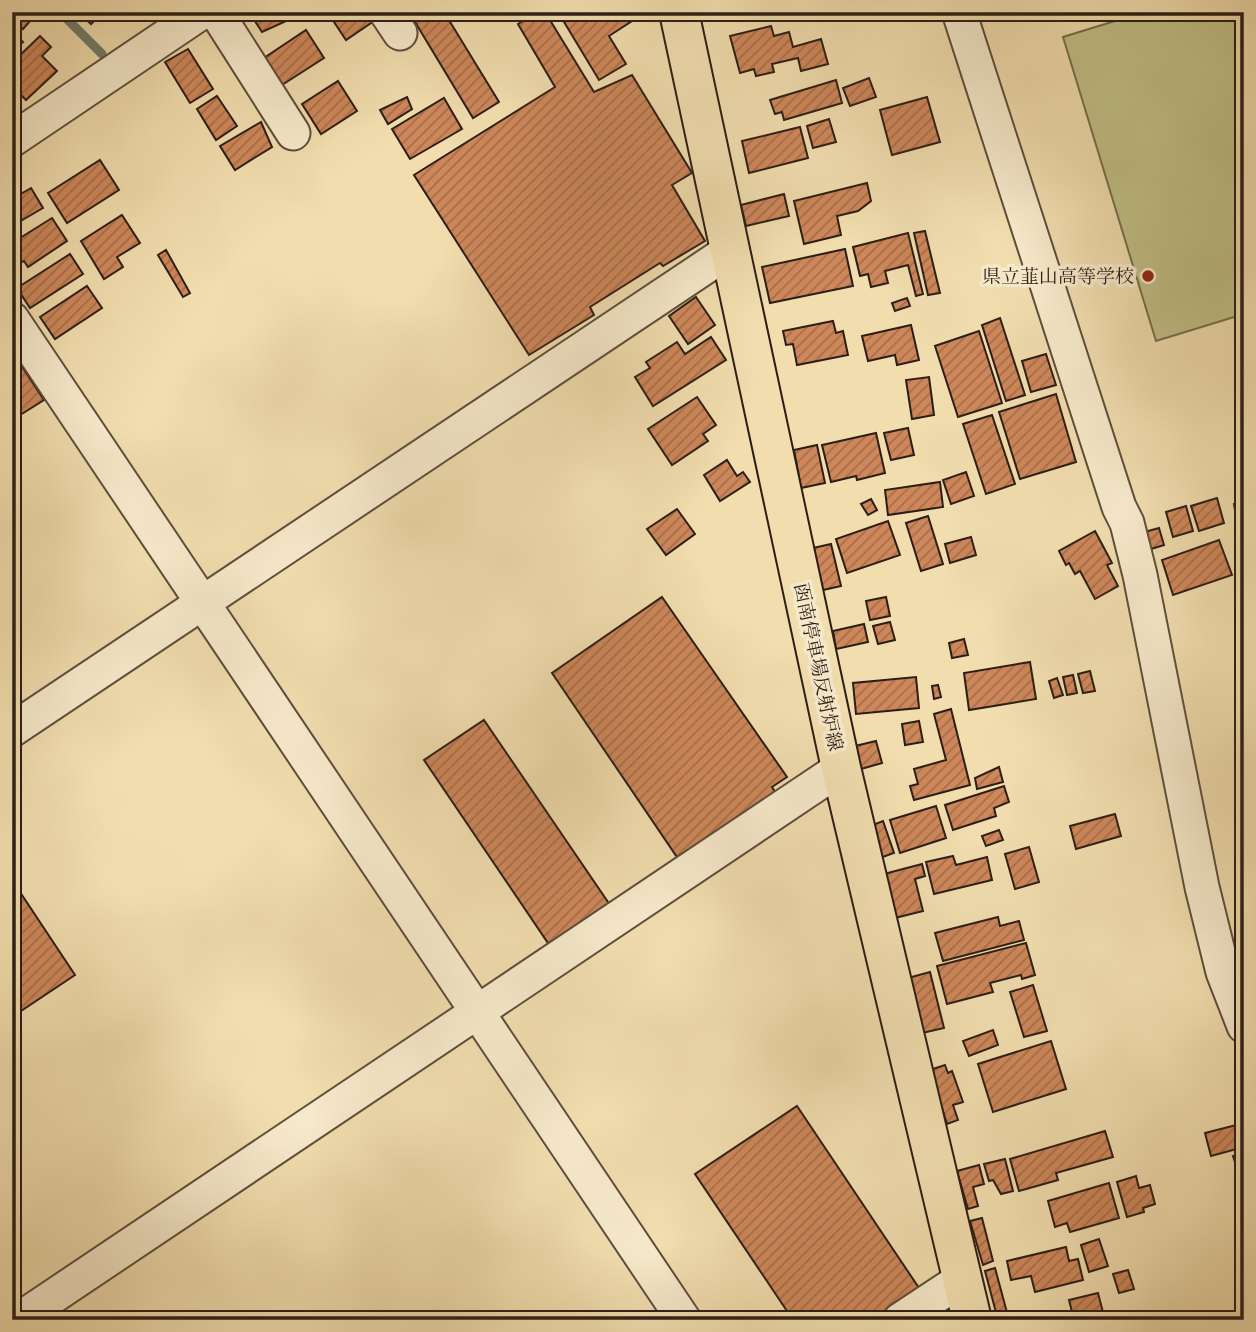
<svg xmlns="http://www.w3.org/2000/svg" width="1256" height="1332" font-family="'Libre Caslon Text','Noto Serif JP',serif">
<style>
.pitch{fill:#c0bf86;stroke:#766e4e;stroke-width:2}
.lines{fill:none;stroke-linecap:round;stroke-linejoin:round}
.stream{stroke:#6f7d6c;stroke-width:9}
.building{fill:url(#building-hatch);stroke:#2c1e17;stroke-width:2}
.minor-casing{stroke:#5d4e3d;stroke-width:37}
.major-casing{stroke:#2c1e17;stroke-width:42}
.minor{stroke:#f6e9ca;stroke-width:33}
.major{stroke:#f1ddae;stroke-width:38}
.poi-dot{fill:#8f2418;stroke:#f6e9ca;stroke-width:2.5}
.labels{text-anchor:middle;stroke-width:7;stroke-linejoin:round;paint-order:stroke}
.poi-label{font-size:19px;fill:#2c1e17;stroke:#f6e9ca;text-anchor:end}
.street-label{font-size:19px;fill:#2c1e17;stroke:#f6e9ca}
</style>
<defs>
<pattern id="building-hatch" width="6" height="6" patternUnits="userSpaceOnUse" patternTransform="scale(1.75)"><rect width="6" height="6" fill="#cd875a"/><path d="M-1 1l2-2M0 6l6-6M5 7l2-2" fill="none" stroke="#a76e49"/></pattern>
</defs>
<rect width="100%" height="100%" fill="#f1ddae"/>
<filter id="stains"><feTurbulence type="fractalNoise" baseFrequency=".00286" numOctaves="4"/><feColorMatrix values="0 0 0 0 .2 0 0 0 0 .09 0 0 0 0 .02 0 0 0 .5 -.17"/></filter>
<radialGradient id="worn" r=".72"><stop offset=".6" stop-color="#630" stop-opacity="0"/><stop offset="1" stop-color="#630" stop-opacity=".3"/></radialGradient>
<polygon class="pitch" points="1144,12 1244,12 1244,314 1156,341 1063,37"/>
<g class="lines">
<polyline class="stream" points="60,12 102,54"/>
</g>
<g class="building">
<polygon points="15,12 38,12 23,29 12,20"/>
<polygon points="78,12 103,12 91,24"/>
<polygon points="249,12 294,12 297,16 262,32"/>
<polygon points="335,12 368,12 374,21 346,40 330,16"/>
<polygon points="409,12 444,12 499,102 473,118"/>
<polygon points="537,12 545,12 594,92 632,75 692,173 672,185 705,241 663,266 660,263 590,307 594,315 529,355 414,175 555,87 518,24"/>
<polygon points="558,12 646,12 609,36 626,64 599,80"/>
<polygon points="771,26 774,36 789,32 793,47 821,39 828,64 801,71 798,58 772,64 774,72 756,76 754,69 740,73 730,36"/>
<polygon points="12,29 23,42 12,51"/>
<polygon points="306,30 324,58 282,85 264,58"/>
<polygon points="40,36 51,47 42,56 57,71 26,100 12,86 12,63"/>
<polygon points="188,49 213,89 190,103 165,62"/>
<polygon points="869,78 876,97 850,106 843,88"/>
<polygon points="836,80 842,103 784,120 782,112 775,114 770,100"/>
<polygon points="338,81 357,111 321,134 302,104"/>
<polygon points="217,96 237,126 216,140 197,109"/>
<polygon points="407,97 412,109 388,124 380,110"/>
<polygon points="927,97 940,142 892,155 880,110"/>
<polygon points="444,98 462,129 410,159 392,129"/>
<polygon points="829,119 836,142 813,148 807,126"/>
<polygon points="261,122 272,147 235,170 220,146"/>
<polygon points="800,127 808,158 749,173 742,141"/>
<polygon points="100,160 119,190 67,223 48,193"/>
<polygon points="867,183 871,201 858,211 837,216 841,235 804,244 794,201"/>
<polygon points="31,188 43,208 12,226 12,199"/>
<polygon points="784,194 789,216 746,226 741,205"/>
<polygon points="122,215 140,243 117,257 123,267 104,279 81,241"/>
<polygon points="52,218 67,241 28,267 24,261 12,268 12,243"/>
<polygon points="925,231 940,293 928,295 914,233"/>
<polygon points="908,233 923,294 916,296 908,265 885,271 888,283 871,287 868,274 860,276 853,247"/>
<polygon points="845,249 853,286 770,303 762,267"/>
<polygon points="166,250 190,293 183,297 158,255"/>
<polygon points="70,254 83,274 30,308 17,288"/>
<polygon points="87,286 102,308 55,339 40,317"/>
<polygon points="696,297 715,325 688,344 669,316"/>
<polygon points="907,298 910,306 895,311 892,303"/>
<polygon points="1000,318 1025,395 1006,401 982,325"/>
<polygon points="833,321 836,333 843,331 848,355 797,365 793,344 786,345 783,331"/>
<polygon points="911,325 919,360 897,365 895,355 868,361 862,336"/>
<polygon points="979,331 1002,403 958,417 935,346"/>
<polygon points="711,337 726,360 653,406 635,377 650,368 646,362 677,342 685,354"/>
<polygon points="13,353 44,400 17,417 12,410"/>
<polygon points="1046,354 1056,385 1031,392 1022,361"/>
<polygon points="929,377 934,415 912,419 906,380"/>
<polygon points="1056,394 1076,462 1020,479 999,412"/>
<polygon points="697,397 716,425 703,434 708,441 672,465 648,429"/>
<polygon points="992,415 1015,484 986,494 963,424"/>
<polygon points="908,428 914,455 891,460 884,433"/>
<polygon points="876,433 885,473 857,480 856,476 831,482 822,445"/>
<polygon points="817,445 825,483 801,488 794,450"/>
<polygon points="727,460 737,476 743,472 750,482 720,501 704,475"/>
<polygon points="966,472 974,496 951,504 943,480"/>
<polygon points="940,482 943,507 888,515 885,490"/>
<polygon points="1217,498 1224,523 1199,531 1191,506"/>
<polygon points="871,499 877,510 868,515 861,504"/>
<polygon points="1244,502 1244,541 1240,541 1234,504"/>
<polygon points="1186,506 1193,531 1173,537 1166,512"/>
<polygon points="677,509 695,534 666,555 647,529"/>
<polygon points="928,516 943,564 921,571 906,523"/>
<polygon points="888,521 900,555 847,573 836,539"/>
<polygon points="1159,528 1164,545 1145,551 1141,533"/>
<polygon points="1095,531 1112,563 1107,565 1118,586 1095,599 1080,571 1075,574 1069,563 1066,565 1059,551"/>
<polygon points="971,537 976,555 950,563 945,544"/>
<polygon points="1219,540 1232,575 1173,595 1162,560"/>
<polygon points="831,544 841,586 823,590 813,548"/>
<polygon points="662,597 787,777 772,787 777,795 679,860 552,673"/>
<polygon points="886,597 890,616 870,620 866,601"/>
<polygon points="890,622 895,640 878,644 873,626"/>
<polygon points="864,624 868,642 836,649 833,631"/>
<polygon points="964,639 968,655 952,658 949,643"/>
<polygon points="1030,662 1036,699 969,710 964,673"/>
<polygon points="1090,671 1095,691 1083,693 1078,674"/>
<polygon points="1073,675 1077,693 1067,695 1063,677"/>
<polygon points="916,677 919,708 856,714 853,683"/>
<polygon points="1057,678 1063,695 1054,698 1049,681"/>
<polygon points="938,685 941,697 934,699 932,686"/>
<polygon points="951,709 970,785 914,800 910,786 918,784 914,769 946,760 934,714"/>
<polygon points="484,720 610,905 550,946 424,760"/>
<polygon points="919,721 923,742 905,745 902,724"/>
<polygon points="876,741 882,763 861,769 855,746"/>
<polygon points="999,767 1003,782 977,789 975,778"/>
<polygon points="1004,786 1009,802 994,808 996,816 953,830 945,805"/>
<polygon points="936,806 946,838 900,853 890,820"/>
<polygon points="1115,814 1121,836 1076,849 1070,826"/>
<polygon points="883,821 894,853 880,858 870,826"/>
<polygon points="999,830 1003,840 986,846 982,836"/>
<polygon points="1029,847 1039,882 1015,889 1005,854"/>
<polygon points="953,856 956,865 987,857 992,880 934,894 926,862"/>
<polygon points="922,864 925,876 915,879 923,911 895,918 884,874"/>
<polygon points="12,880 75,975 12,1017"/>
<polygon points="998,917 1000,926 1019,921 1024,940 943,961 935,933"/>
<polygon points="1026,943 1035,975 1022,979 1021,975 990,983 993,992 947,1004 937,966"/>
<polygon points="930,972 944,1028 922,1033 908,978"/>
<polygon points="1033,985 1047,1031 1024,1037 1010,992"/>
<polygon points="993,1030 998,1045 969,1056 963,1041"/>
<polygon points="1051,1041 1066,1089 993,1112 978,1064"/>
<polygon points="945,1065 948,1073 952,1071 963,1102 953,1105 958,1120 947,1124 930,1070"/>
<polygon points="797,1106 919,1288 871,1320 851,1320 848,1316 843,1320 793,1320 695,1174"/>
<polygon points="1244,1123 1244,1147 1211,1156 1205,1133"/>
<polygon points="1105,1131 1113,1157 1056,1173 1058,1180 1019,1191 1010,1159"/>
<polygon points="1244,1154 1244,1166 1237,1168 1233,1156"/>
<polygon points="1005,1159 1013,1191 1001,1194 993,1180 989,1181 984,1164"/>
<polygon points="979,1165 984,1184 973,1187 978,1206 968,1209 957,1171"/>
<polygon points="1136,1176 1139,1188 1150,1185 1155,1204 1143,1208 1144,1212 1127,1217 1117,1182"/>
<polygon points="1109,1183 1119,1218 1070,1232 1067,1223 1055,1227 1048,1201"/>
<polygon points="982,1218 993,1261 983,1265 970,1221"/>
<polygon points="1099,1239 1108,1266 1089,1272 1081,1245"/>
<polygon points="1066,1247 1069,1261 1078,1259 1083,1280 1035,1292 1031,1276 1011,1280 1007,1261"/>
<polygon points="995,1268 1009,1320 998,1320 985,1271"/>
<polygon points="1128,1270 1134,1289 1119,1293 1113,1274"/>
<polygon points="1098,1293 1105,1320 1074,1320 1069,1300"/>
</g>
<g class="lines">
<g class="minor-casing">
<g id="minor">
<polyline points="216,12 293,133"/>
<polyline points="386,12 400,33"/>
<polyline points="959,12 1119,507 1127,523 1140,575 1202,887 1223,972 1244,1026"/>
<polyline points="12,140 202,12"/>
<polyline points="12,319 684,1320"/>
<polyline points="12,730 729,251"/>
<polyline points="18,1320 841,768"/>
<polyline points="900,1320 962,1279"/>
</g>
</g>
<g class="major-casing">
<polyline id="major" points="679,12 841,768 972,1320"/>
</g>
<use href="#minor" class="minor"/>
<use href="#major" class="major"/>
</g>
<circle class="poi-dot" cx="1148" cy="276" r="7"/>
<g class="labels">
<g class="poi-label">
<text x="1134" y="283">県立韮山高等学校</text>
</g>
<g class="street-label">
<text transform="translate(819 667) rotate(78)" y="7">函南停車場反射炉線</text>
</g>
</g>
<rect width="1256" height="1332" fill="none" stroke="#f1ddae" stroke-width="42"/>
<rect x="14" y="14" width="1228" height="1304" fill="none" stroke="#2c1e17" stroke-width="3.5"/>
<rect x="21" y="21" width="1214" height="1290" fill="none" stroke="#2c1e17" stroke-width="2"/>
<rect width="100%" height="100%" filter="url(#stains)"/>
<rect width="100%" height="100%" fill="url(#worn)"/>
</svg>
